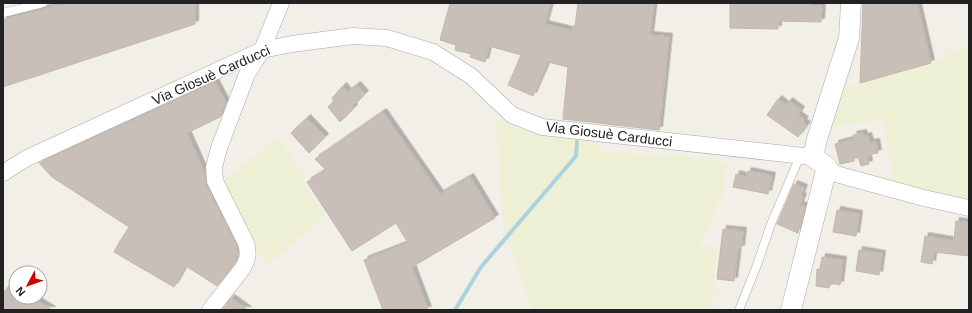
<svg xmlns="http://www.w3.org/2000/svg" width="972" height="313" font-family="Arial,sans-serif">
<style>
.farmland{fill:#eef0d5}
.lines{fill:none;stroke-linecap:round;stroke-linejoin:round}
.stream{stroke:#aad3df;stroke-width:4}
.building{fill:#c7bfb8;stroke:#c4b6ab;filter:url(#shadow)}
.service-casing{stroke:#a9a9a9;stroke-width:9}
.minor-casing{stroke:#a9a9a9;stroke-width:17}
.tertiary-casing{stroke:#a9a9a9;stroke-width:21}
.service{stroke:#fff;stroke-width:8}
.minor{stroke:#fff;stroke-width:16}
.tertiary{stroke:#fff;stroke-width:20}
.labels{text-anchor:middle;stroke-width:3;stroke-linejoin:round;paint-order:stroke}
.street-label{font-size:14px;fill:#222;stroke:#fff}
</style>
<defs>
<filter id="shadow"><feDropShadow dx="3.5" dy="-3.5" stdDeviation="0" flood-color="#0004"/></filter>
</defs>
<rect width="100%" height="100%" fill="#f2efe9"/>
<g class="farmland">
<polygon points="969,45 969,202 893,183 884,120 833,126 833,117 839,94 847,88 860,83 931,63"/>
<polygon points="496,119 520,129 536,133 601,140 600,150 669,157 670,154 728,163 722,199 716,204 711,223 700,245 717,248 712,310 533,310 510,248 504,228 500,187"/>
<polygon points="277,136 307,177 302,181 325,216 268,265 250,243 221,183"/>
</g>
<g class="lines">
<polyline class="stream" points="455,310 481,267 576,156 577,142"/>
</g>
<g class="building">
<polygon points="66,3 195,3 195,24 3,87 3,20"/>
<polygon points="450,3 551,3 545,24 573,31 573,26 575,26 578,3 654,3 650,35 669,37 659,130 563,119 568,67 548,62 533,96 508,85 521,55 489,46 485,62 470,57 471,54 455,50 456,45 440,40"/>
<polygon points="730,3 811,3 811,6 822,6 821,22 778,21 778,29 730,28"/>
<polygon points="863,3 917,3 931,63 860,83"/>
<polygon points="215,82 226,103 220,117 187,133 205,174 206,185 237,246 238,255 236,261 217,286 186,266 174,287 114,252 120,241 129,227 52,177 39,163"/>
<polygon points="357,85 365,94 353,106 354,108 340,122 328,107 334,101 332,98 343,86 348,92"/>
<polygon points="778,99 786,105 789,101 801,110 798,115 805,120 803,122 807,125 798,137 767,115"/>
<polygon points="383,112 440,194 470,177 495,218 412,267 428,310 383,310 364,260 408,243 396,223 352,251 307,182 326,170 315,159"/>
<polygon points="307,118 325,137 309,153 291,133"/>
<polygon points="863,133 864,137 868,136 870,143 876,142 878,153 867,155 869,164 861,166 858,157 854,158 854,161 840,164 835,144 854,139 853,135"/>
<polygon points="748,171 772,176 768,194 733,187 736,174 746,177"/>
<polygon points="794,184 804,188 801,196 803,197 800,205 805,207 798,233 777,224"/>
<polygon points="837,210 859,214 856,236 833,232"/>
<polygon points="956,221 969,223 969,256 934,252 932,264 921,262 925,236 954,241"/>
<polygon points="723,229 743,231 741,249 738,248 734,281 717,279"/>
<polygon points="859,250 882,254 879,275 856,271"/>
<polygon points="822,257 843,260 840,285 830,283 829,288 816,286 817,269 820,270"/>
<polygon points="10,286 16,294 16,297 31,297 52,310 3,310 3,292"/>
<polygon points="231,298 248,310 222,310"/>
</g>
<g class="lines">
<g class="service-casing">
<g id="service">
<polyline points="3,13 43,3"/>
<polyline points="739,310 757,265 771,224 800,156"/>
</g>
</g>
<g class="minor-casing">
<g id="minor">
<polyline points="827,167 836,174 924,198 969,208"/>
<polyline points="3,173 27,158 262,50 292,44 353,36 387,38 433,52 471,76 512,115 542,127 813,157"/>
<path d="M210,310L243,268C248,258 249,254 246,243L215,181L214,167L219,148L247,74L262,50L281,3"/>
</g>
</g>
<g class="tertiary-casing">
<polyline id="tertiary" points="791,310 827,167 813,157 817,139 849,38 851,3"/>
</g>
<use href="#service" class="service"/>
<use href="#minor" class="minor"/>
<use href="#tertiary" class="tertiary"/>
</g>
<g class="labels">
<g class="street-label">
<text transform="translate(211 75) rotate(-24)" y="5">Via Giosuè Carducci</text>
<text transform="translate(609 134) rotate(7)" y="5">Via Giosuè Carducci</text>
</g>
</g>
<rect width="972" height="313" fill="none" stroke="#222222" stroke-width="8"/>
<g transform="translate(28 285) rotate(229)"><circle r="19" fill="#ffffff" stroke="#a7a7a7"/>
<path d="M0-3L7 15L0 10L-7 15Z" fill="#d40000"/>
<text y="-6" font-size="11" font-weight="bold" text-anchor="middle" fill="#222222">N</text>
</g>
</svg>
